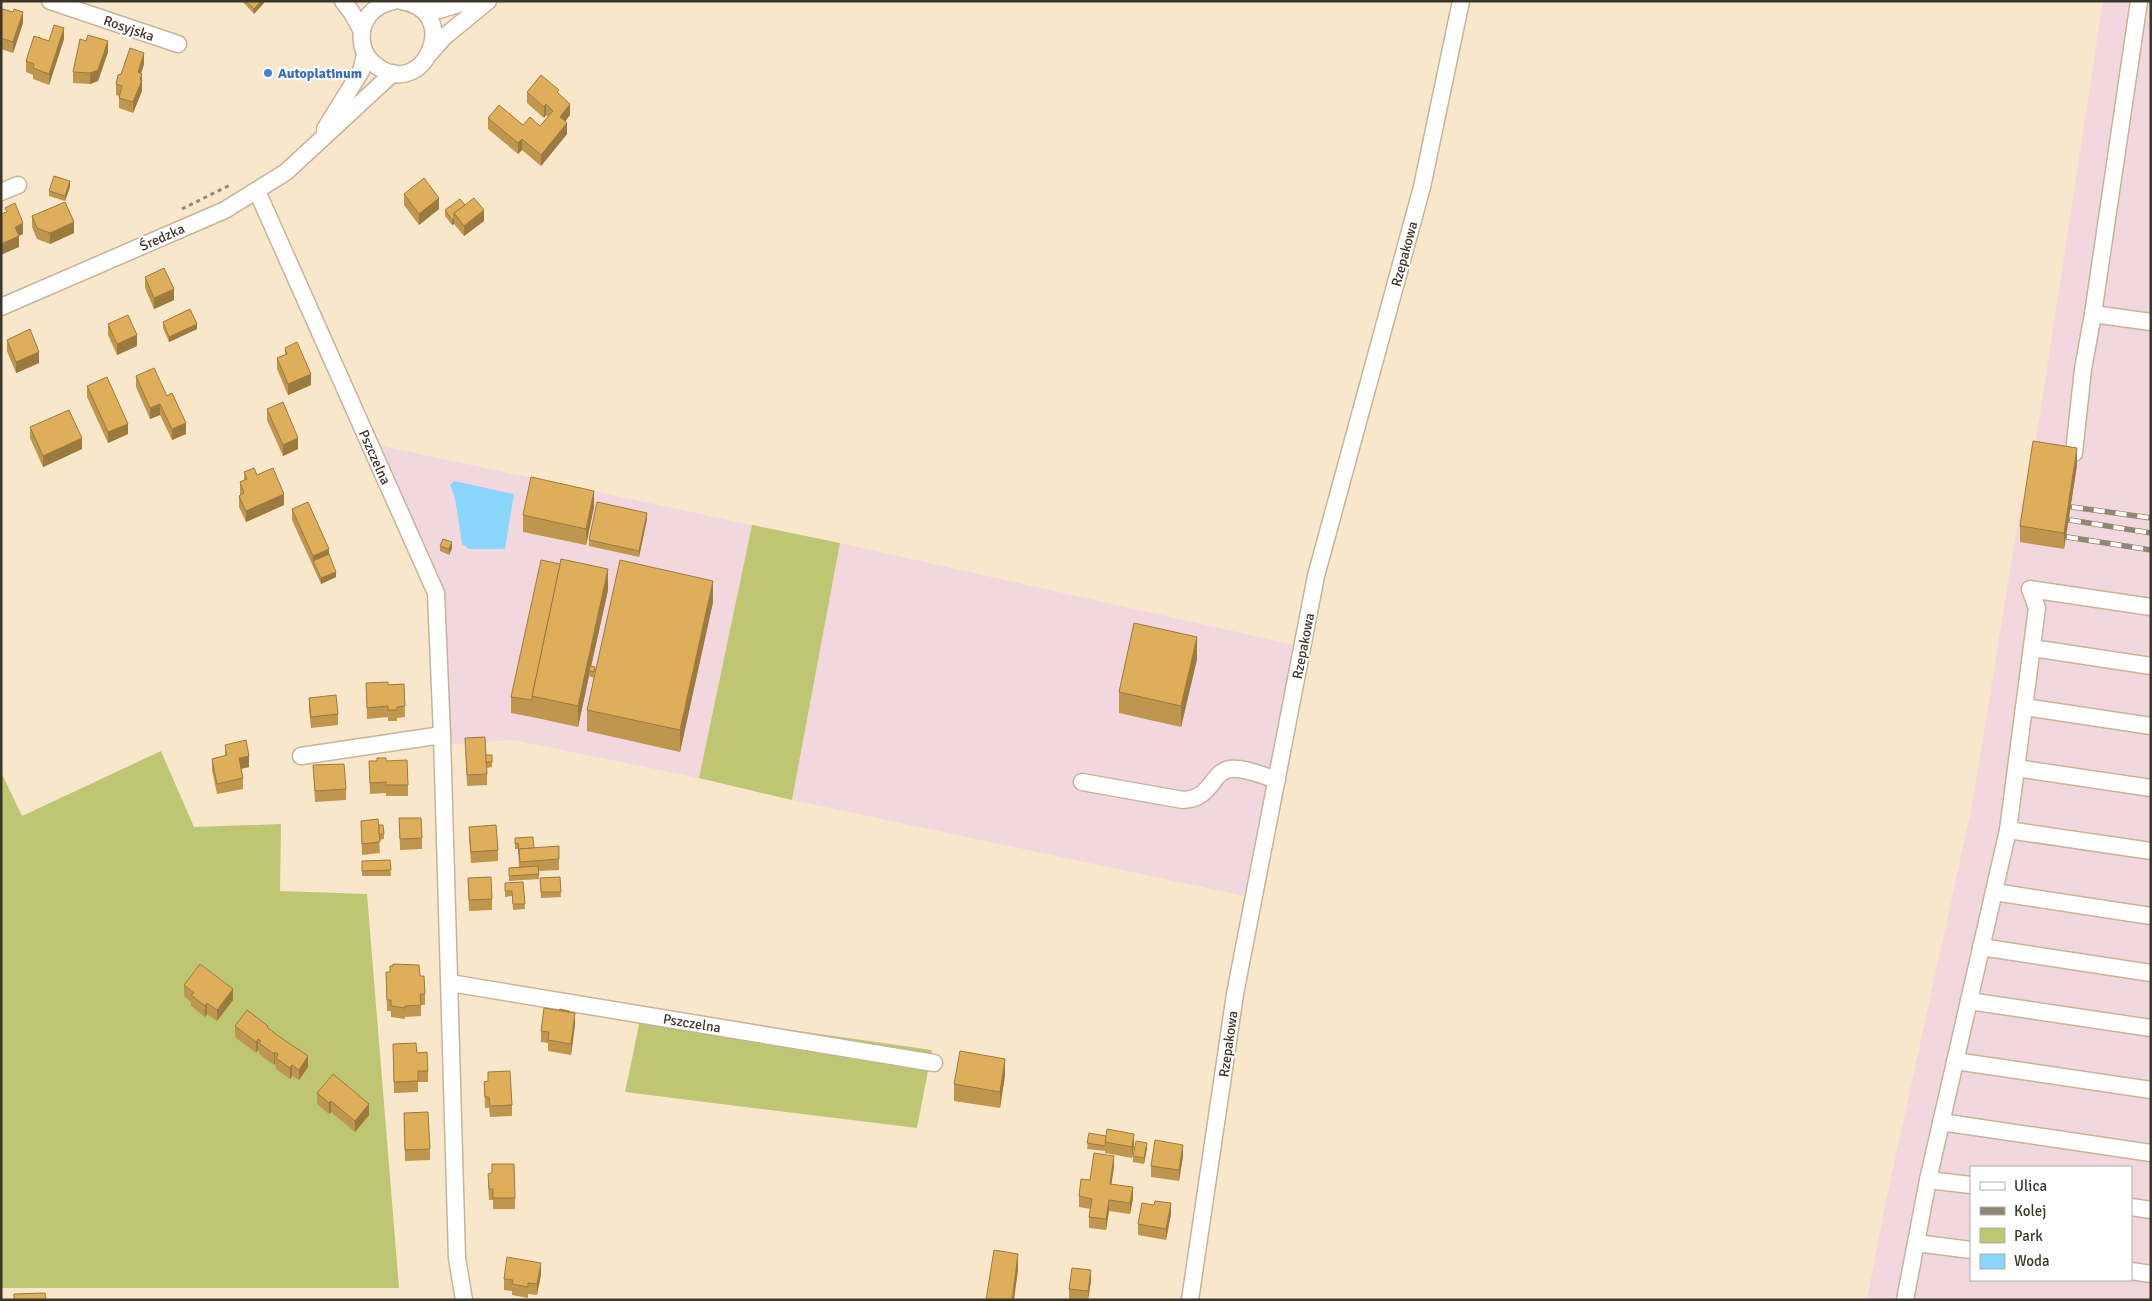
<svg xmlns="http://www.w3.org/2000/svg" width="2152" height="1301" font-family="Signika,sans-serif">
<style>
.industrial{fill:#f2d8de;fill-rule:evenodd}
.green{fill:#bec673}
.water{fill:#8ad5fc}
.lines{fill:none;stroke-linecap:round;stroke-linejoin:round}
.minor-casing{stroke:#c5b499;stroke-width:19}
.path{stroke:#958976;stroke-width:3;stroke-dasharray:4 4;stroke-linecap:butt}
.minor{stroke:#fff;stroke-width:16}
.rail-casing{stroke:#928674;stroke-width:5.5}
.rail{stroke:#fff;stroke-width:4;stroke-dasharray:11;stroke-linecap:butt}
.wall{fill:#bf964d}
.shaded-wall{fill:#9b7a3f}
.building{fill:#deae5a;stroke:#9b7a3f}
.shop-dot{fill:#3f7fe0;stroke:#fff;stroke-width:2}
.labels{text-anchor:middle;stroke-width:4.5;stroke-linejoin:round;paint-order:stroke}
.street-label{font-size:14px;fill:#3c352a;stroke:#fff}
.shop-label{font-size:14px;font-weight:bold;fill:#366cbe;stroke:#fff;text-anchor:start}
</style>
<rect width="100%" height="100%" fill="#f9e7cb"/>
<g class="industrial">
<path d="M2103,1H2151V1300H1867L1884,1210L1972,805L2021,503L2029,486ZM1971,1167H2131V1280H1971Z"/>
<polygon points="378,445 752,525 699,778 513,740 450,745 444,596"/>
<polygon points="840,543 1295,645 1244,896 792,800"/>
</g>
<g class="green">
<polygon points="752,525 840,543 792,800 699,778"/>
<polygon points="161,751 194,827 281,824 280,891 367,894 399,1288 1,1288 1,772 22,816"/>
<polygon points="631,1007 932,1050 917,1128 625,1092 639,1025"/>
</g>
<polygon class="water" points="454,481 514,494 505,549 469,549 462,544 455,498 450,485"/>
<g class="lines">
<g class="minor-casing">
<g id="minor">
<polyline points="50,1 178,44"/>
<polyline points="343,1 352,13 362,31"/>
<path d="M394,1C373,5 359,21 362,42C363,52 369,61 378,67C425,100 463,10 401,1"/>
<polyline points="420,8 439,10 468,1"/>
<polyline points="431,52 444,37 488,1"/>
<polyline points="325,129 361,71 365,55"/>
<polyline points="257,191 436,593 442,735 457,1258 464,1300"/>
<polyline points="1,192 18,185"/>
<polyline points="1,307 225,210 286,172 393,73"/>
<polyline points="2093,314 2151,322"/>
<polyline points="2074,453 2083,369 2093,314 2139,1"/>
<polyline points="2032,648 2151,666"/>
<polyline points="2024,707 2151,726"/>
<polyline points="301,756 442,735"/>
<polyline points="2016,768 2151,788"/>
<path d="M1082,782L1183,800C1212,799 1211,772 1230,769C1245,767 1263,776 1277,780"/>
<polyline points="2008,830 2151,851"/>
<polyline points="1994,892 2151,916"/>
<polyline points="1981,947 2151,973"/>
<polyline points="450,983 934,1063"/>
<polyline points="1969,1001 2151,1028"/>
<polyline points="1955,1061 2151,1090"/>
<polyline points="1941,1122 2151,1153"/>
<polyline points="1971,1185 1928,1180 2008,830 2037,608 2030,589 2151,607"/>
<polyline points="2131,1207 2151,1210"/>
<polyline points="1916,1243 1971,1250"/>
<polyline points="2131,1271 2151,1274"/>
<polyline points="1190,1300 1235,994 1316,576 1422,187 1461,1"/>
<polyline points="1905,1300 1928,1180"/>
</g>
</g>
<polyline class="path" points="182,209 230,185"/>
<use href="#minor" class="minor"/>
<g class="rail-casing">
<g id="rail">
<polyline points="2072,507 2151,518"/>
<polyline points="2070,520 2151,533"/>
<polyline points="2067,537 2151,550"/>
</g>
</g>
<use href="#rail" class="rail"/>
</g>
<g class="wall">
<polygon points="242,1 264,1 264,3 254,14"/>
<polygon points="1,13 23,23 13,53 1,49"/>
<polygon points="64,39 49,85 33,79 33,75 26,72 26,61 49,41"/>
<polygon points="108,52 98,81 90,84 73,83 73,72"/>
<polygon points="144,64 141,73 142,84 142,91 133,113 119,108 119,96 116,95 116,84"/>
<polygon points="527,92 559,93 570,115 565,121 567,134 541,166 522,150 518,154 488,129 488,118 523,125 540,126 548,117 546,115 544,118 527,103"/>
<polygon points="70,187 65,201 49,196 49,191"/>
<polygon points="404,194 439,209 419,225 404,205"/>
<polygon points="465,205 484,221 464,236 454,224 452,225 445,216 445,210"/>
<polygon points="32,216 74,233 50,244 37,239 32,227"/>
<polygon points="145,277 174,300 154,309 145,288"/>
<polygon points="163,322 197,329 169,342 163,328"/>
<polygon points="108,324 137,346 117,355 108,335"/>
<polygon points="7,340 39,363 16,373 7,351"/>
<polygon points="285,348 311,385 288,395 277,369 277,358 285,355"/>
<polygon points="136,376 167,396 186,434 172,440 160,415 150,419 136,387"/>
<polygon points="87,386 128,434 108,443 87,397"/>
<polygon points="267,409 298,449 283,456 267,420"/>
<polygon points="30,427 82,449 43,467 30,438"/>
<polygon points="2077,465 2064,549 2020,542 2020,526"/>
<polygon points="244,472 257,475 284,505 246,522 239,507 239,496 240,495 240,482 244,480"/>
<polygon points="594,507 586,545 523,532 523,515"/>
<polygon points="292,509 336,577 321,584 292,520"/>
<polygon points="647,519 639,557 589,546 589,540"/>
<polygon points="440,546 452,548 449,555 440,551"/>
<polygon points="608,590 591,667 595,667 594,678 589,676 578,727 532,717 511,713 511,697"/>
<polygon points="713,602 680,752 587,731 587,710"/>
<polygon points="1197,659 1181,727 1119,713 1119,692"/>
<polygon points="366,683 388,685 404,684 405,717 397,718 397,721 388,721 388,717 367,719"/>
<polygon points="309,698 338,714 338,725 311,728 309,709"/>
<polygon points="465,738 486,755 492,762 492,767 487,768 487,785 467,786"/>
<polygon points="225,745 249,767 241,769 243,778 243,789 217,794 212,770 212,759 225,756"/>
<polygon points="369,761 386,761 408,785 408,796 386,796 386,793 370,794"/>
<polygon points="313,765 346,789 346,800 315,802"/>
<polygon points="399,818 422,838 422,849 400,850"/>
<polygon points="361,821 379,825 384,834 384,839 379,840 380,853 362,855"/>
<polygon points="469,827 498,850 498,861 471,863 469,838"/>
<polygon points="515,838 559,859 559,870 539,871 539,879 509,881 509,868 519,867 518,849 515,849"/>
<polygon points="390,860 391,876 362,876 362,861"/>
<polygon points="560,877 561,897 541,898 540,878"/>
<polygon points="468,878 492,899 492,910 469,911"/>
<polygon points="523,882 525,909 513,910 512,896 505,897 505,883"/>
<polygon points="390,966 420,976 425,994 425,1005 421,1005 421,1016 405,1017 405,1019 391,1017 391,1011 387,1011 386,972 390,972"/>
<polygon points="184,985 233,1000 217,1021 207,1014 205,1017 191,1006 191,1002 184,996"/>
<polygon points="569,1012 575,1024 571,1055 548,1051 548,1043 541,1042 541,1031"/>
<polygon points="235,1026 268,1028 308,1067 299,1080 292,1076 290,1079 276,1069 275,1063 274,1065 259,1054 259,1051 258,1050 256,1053 235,1037"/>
<polygon points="393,1044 417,1053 428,1071 428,1082 418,1082 418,1092 394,1093"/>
<polygon points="1005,1075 1000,1108 954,1101 954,1084"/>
<polygon points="484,1082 512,1105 512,1116 490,1117 489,1108 485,1108"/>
<polygon points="317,1093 369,1115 355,1132 331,1112 329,1114 317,1104"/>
<polygon points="404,1113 430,1149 430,1160 405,1161"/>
<polygon points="1089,1133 1134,1145 1132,1158 1105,1153 1105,1151 1087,1149"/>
<polygon points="1147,1148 1144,1164 1133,1162 1133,1156"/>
<polygon points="1183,1156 1179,1181 1151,1177 1151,1166"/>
<polygon points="1114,1167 1111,1184 1133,1198 1130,1214 1109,1211 1106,1230 1089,1228 1089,1217 1091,1209 1079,1207 1079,1196 1090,1180"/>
<polygon points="488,1185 515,1198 515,1209 493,1209 493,1200 489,1200"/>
<polygon points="1154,1205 1171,1214 1166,1240 1138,1235 1138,1224"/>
<polygon points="541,1274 537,1295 528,1294 528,1298 512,1295 512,1291 504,1290 504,1279"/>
<polygon points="1091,1281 1088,1300 1069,1300 1069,1289"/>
</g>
<g class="shaded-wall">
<polygon points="261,1 264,1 264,3 254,14 254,9"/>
<polygon points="23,12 23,23 13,53 13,42"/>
<polygon points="64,28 64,39 49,85 49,74"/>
<polygon points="108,41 108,52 98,81 90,84 90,73"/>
<polygon points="144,53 144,64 138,83 138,72"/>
<polygon points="142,74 142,91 133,113 133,102"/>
<polygon points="546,104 546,115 544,118 544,107"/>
<polygon points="570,104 570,115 560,128 560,117"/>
<polygon points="567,123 567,134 541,166 541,155"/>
<polygon points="522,139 522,150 518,154 518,143"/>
<polygon points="70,181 70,187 65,201 65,196"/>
<polygon points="439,198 439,209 419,225 419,214"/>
<polygon points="484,210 484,221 464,236 464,226"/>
<polygon points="454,218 454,224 452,225 452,220"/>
<polygon points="74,222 74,233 50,244 50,233"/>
<polygon points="23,223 23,234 15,238 15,227"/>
<polygon points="19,236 19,247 1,255 1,244"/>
<polygon points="174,289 174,300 154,309 154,298"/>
<polygon points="197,324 197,329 169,342 169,337"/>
<polygon points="137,335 137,346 117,355 117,344"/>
<polygon points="39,352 39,363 16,373 16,362"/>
<polygon points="311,374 311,385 288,395 288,384"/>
<polygon points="160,404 160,415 150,419 150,408"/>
<polygon points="186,423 186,434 172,440 172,429"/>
<polygon points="128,424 128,434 108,443 108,432"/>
<polygon points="82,438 82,449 43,467 43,456"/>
<polygon points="298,438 298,449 283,456 283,445"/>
<polygon points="2077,448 2077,465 2064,549 2064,533"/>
<polygon points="594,491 594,507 586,545 586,529"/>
<polygon points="284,494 284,505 246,522 246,511"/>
<polygon points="647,513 647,519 639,557 639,551"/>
<polygon points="452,542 452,548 449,555 449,549"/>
<polygon points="329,549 329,560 313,561 313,556"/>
<polygon points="608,569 608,590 590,671 589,671 589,676 578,727 578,706"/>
<polygon points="336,572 336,577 321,584 321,578"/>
<polygon points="713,581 713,602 680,752 680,730"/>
<polygon points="1197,637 1197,659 1181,727 1181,706"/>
<polygon points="249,756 249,767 239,769 239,758"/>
<polygon points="233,989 233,1000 217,1021 217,1010"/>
<polygon points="207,1003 207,1014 205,1017 205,1006"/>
<polygon points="575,1013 575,1024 571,1055 571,1044"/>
<polygon points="258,1039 258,1050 256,1053 256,1042"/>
<polygon points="275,1052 275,1063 274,1065 274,1054"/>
<polygon points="308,1056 308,1067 299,1080 299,1070"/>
<polygon points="1005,1059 1005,1075 1000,1108 1000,1092"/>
<polygon points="292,1065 292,1076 290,1079 290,1068"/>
<polygon points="331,1101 331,1112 329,1114 329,1103"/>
<polygon points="369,1104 369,1115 355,1132 355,1121"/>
<polygon points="1134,1134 1134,1145 1132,1158 1132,1147"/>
<polygon points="1147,1143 1147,1148 1144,1164 1144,1158"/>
<polygon points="1183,1145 1183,1156 1179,1181 1179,1170"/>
<polygon points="1114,1156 1114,1167 1110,1194 1110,1184"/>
<polygon points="1133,1187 1133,1198 1130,1214 1130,1203"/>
<polygon points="1109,1200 1109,1211 1106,1230 1106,1219"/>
<polygon points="1171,1203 1171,1214 1166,1240 1166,1229"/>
<polygon points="1018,1254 1018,1270 1014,1300 1012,1300"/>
<polygon points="541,1263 541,1274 537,1295 537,1284"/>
<polygon points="1091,1270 1091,1281 1088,1300 1088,1291"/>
</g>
<g class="building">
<polygon points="246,1 261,1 254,9"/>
<polygon points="3,9 13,12 14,9 23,12 13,42 1,38 1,13"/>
<polygon points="54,25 64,28 49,74 33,68 34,64 26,61 34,36 49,41"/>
<polygon points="88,35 108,41 98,70 90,73 73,72 80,39 86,41"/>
<polygon points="130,48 144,53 138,72 142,74 140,80 142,80 133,102 119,98 122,86 116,84 118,75 121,74"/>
<polygon points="541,75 559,90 557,92 570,104 560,117 567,123 541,155 522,139 518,143 488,118 499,105 523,125 530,117 540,126 553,111 546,104 544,107 527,92"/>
<polygon points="54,176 70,181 65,196 49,191"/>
<polygon points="424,178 439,198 419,214 404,194"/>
<polygon points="474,198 484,210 464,226 454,213"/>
<polygon points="460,199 465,205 454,213 454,218 452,220 445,210"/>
<polygon points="65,202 74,222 50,233 37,228 32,216"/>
<polygon points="15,203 23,223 15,227 19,236 1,244 1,214 7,212 5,208"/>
<polygon points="164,268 174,289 154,298 145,277"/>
<polygon points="190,309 197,324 169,337 163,322"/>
<polygon points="128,315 137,335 117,344 108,324"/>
<polygon points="30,329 39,352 16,362 7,340"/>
<polygon points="297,342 311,374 288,384 277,358 287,354 285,348"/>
<polygon points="154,368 167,396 172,393 186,423 172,429 160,404 150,408 136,376"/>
<polygon points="107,377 128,424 108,432 87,386"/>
<polygon points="283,402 298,438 283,445 267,409"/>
<polygon points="69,410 82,438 43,456 30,427"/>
<polygon points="2033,441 2077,448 2064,533 2020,526"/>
<polygon points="254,468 257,475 273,468 284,494 246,511 239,496 244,493 240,482 247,479 244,472"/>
<polygon points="531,477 594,491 586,529 523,515"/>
<polygon points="308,502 329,549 313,556 292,509"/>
<polygon points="597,502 647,513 639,551 589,540"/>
<polygon points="443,539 452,542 449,549 440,546"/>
<polygon points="329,554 336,572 321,578 313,561"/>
<polygon points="561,559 608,569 578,706 532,696"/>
<polygon points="541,560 560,564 532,696 532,700 511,697"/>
<polygon points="620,560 713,581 680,730 587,710"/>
<polygon points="1134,623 1197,637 1181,706 1119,692"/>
<polygon points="590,666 595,667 594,672 589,671"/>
<polygon points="388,682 388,685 404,684 405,706 397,707 397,710 388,710 388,706 367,708 366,683"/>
<polygon points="336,695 338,714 311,717 309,698"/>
<polygon points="485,737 487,774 467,775 465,738"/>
<polygon points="246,740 249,756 239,758 243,778 217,784 212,759 227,755 225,745"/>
<rect x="486" y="755" width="6" height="7"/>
<polygon points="377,758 386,758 386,761 407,760 408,785 386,785 386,782 370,783 369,761 377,761"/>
<polygon points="344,764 346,789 315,791 313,765"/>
<polygon points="399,818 421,818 422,838 400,839"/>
<polygon points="378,819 380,842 362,844 361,821"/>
<polygon points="379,825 383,825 384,834 379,834"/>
<polygon points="496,825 498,850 471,852 469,827"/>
<polygon points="533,837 534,848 519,849 519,854 518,843 515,844 515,838"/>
<polygon points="559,846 559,859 520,862 519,849"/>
<polygon points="390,860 391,870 362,871 362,861"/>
<polygon points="538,866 539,874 509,876 509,868"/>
<polygon points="491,877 492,899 469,900 468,878"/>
<polygon points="560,877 561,892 541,892 540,878"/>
<polygon points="523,882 525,904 513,904 512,891 505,891 505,883"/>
<polygon points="200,964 233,989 217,1010 207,1003 205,1006 191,995 194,993 184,985"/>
<polygon points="393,964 419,965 420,976 424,976 425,994 420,994 421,1005 405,1006 405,1008 391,1006 391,1000 387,1000 386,972 390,972 390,966 393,966"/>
<polygon points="544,1008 575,1013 571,1044 548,1040 549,1032 541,1031"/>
<polygon points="560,1009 569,1011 569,1012 559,1010"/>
<polygon points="247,1010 268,1026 267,1027 277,1035 308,1056 299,1070 292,1065 290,1068 276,1058 278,1054 275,1052 274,1054 259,1043 261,1041 258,1039 256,1042 235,1026"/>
<polygon points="416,1043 417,1053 427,1052 428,1071 418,1071 418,1081 394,1082 393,1044"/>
<polygon points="960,1051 1005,1059 1000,1092 954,1084"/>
<polygon points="510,1071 512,1105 490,1106 489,1097 485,1097 484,1082 488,1081 488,1072"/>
<polygon points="333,1074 369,1104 355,1121 331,1101 329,1103 317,1093"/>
<polygon points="428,1112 430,1149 405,1150 404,1113"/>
<polygon points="1107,1129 1134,1134 1132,1147 1105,1142"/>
<polygon points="1089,1133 1106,1136 1105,1146 1087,1143"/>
<polygon points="1155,1140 1183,1145 1179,1170 1151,1166"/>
<polygon points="1136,1141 1147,1143 1144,1158 1133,1156"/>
<polygon points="1094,1153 1114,1156 1110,1184 1133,1187 1130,1203 1109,1200 1106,1219 1089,1217 1092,1199 1079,1196 1081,1179 1090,1180"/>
<polygon points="492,1164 514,1164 515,1198 493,1198 493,1189 489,1189 488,1174 492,1173"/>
<polygon points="1155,1201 1171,1203 1166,1229 1138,1224 1142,1203 1154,1205"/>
<polygon points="994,1250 1018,1254 1012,1300 1013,1300 986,1300"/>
<polygon points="507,1257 541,1263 537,1284 528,1283 528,1287 512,1284 513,1280 504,1279"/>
<polygon points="1072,1268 1091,1270 1088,1291 1069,1289"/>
<polygon points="45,1293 46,1300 14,1300 14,1294"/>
</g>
<circle class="shop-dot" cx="268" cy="73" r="5"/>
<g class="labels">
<g class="street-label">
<text transform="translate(129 28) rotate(19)" y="5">Rosyjska</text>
<text transform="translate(162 237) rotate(-24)" y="5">Średzka</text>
<text transform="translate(1404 254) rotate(-75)" y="5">Rzepakowa</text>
<text transform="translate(375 457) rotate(66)" y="5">Pszczelna</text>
<text transform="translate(1303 646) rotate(-79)" y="5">Rzepakowa</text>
<text transform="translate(692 1023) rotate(9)" y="5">Pszczelna</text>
<text transform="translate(1228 1044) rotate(-82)" y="5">Rzepakowa</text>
</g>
<g class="shop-label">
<text x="278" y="78">Autoplatinum</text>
</g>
</g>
<rect width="2152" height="1301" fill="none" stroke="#3c352a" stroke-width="5"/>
<rect x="1970" y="1166" width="162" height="115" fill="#ffffff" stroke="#b1aeaa"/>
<rect x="1980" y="1182" width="25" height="8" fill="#ffffff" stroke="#b1aeaa"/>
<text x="2014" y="1191" font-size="15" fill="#3c352a">Ulica</text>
<rect x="1980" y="1207" width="25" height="8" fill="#928674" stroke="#b1aeaa"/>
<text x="2014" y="1216" font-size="15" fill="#3c352a">Kolej</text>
<rect x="1980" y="1228" width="25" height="15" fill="#bec673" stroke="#b1aeaa"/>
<text x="2014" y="1241" font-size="15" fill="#3c352a">Park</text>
<rect x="1980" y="1254" width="25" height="15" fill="#8ad5fc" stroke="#b1aeaa"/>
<text x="2014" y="1266" font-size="15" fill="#3c352a">Woda</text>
</svg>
